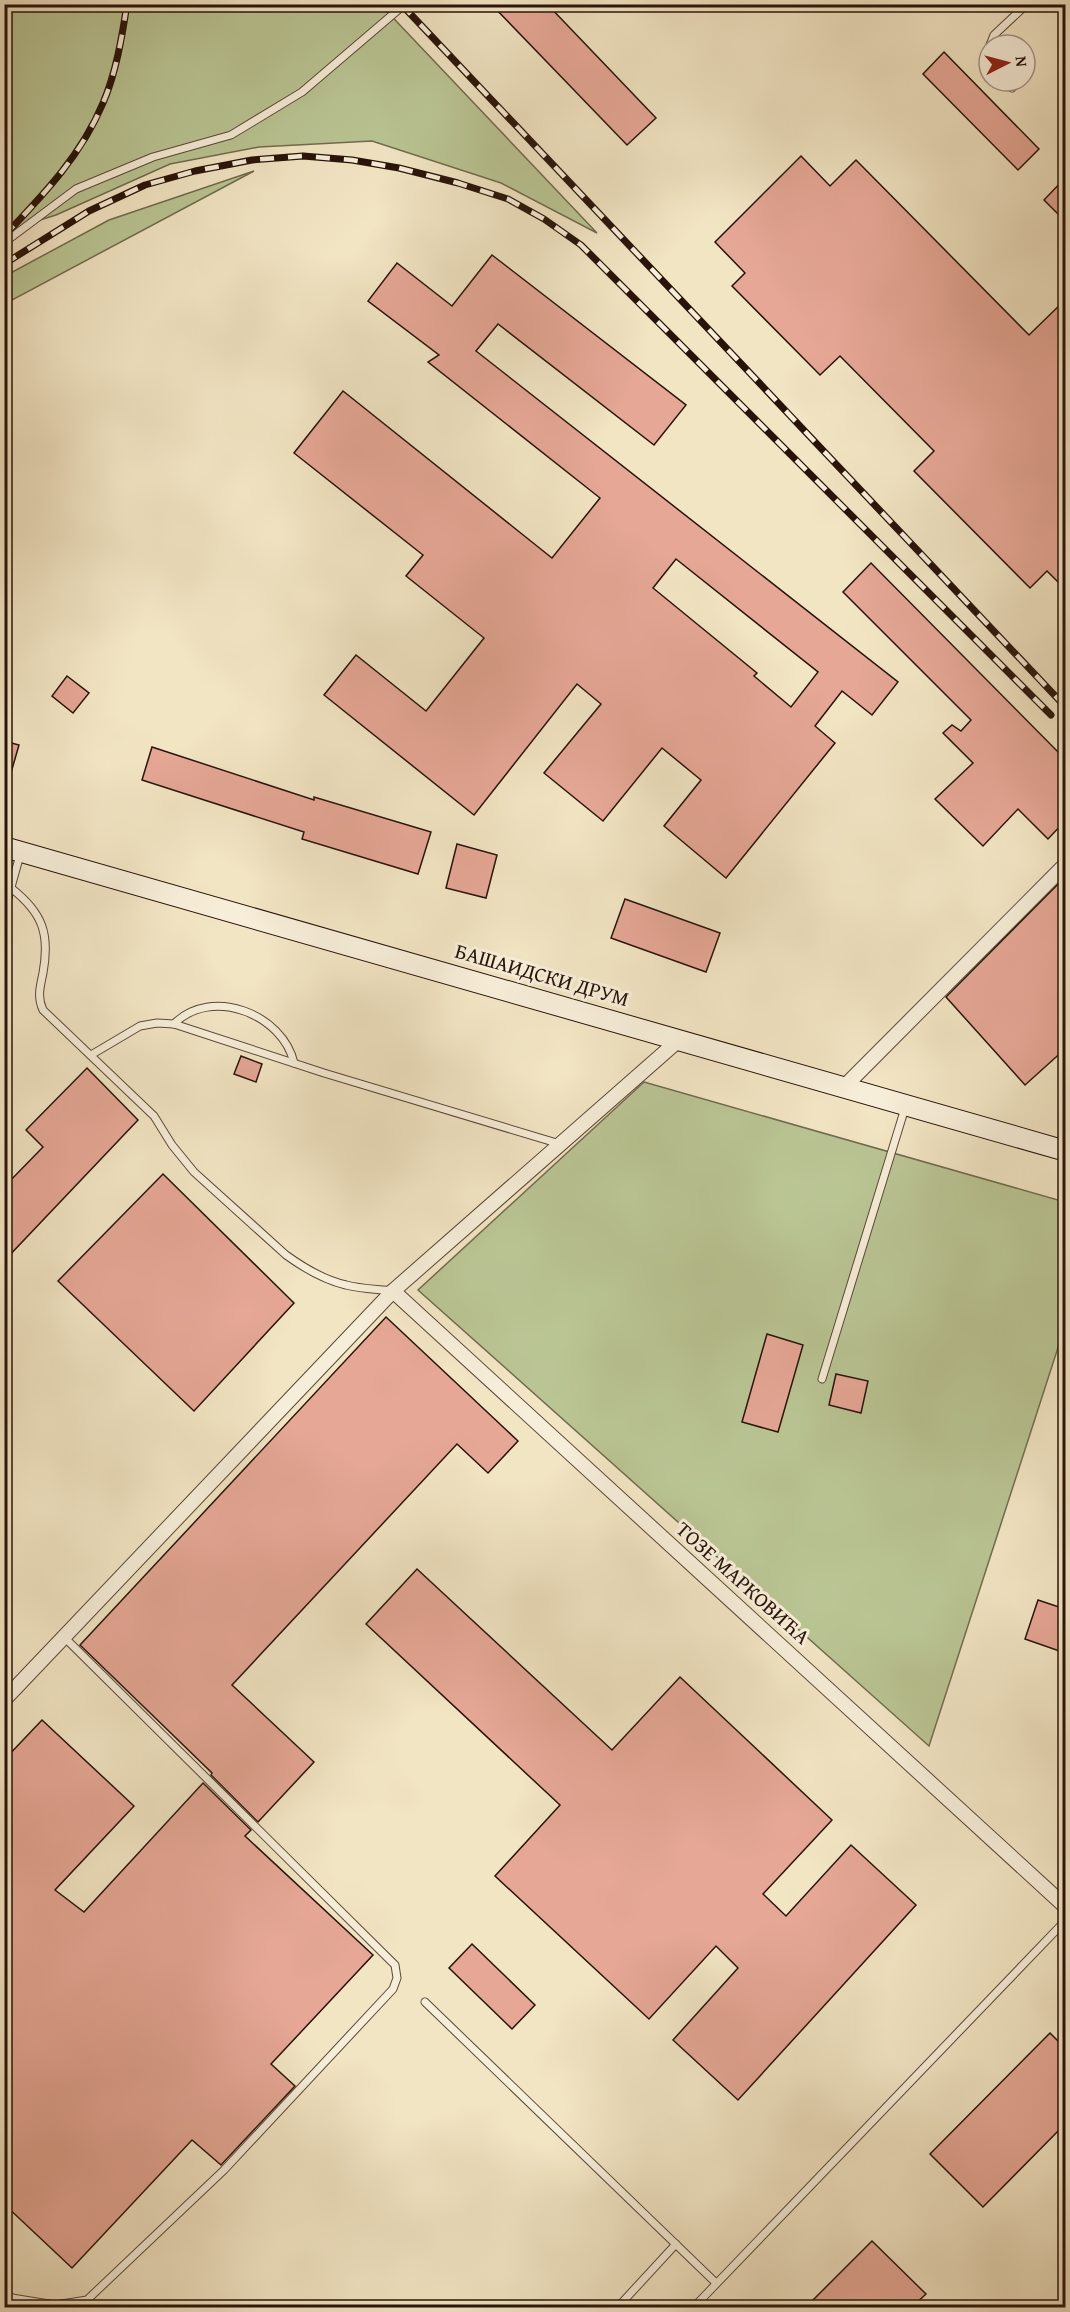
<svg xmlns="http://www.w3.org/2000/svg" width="1070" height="2312" font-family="'Gentium Book Plus',serif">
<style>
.green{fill:#bac594;stroke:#716c4e;stroke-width:1.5}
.building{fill:#e6a796;stroke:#281309;stroke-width:1.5;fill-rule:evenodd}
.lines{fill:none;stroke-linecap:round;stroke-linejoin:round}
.lane-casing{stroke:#5a4838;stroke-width:9}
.street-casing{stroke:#5a4838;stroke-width:16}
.secondary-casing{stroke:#281309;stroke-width:22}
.lane{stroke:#f7eed9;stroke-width:7}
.street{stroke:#f7eed9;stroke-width:14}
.secondary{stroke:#f7eed9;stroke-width:20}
.rail-casing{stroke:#281309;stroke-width:7}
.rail{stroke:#f7eed9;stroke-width:4.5;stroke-dasharray:14;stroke-linecap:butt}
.labels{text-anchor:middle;stroke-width:6;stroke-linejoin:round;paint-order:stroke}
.street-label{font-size:21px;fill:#281309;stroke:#f7eed9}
</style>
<rect width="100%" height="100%" fill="#f2e5c4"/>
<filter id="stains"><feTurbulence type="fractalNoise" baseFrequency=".00333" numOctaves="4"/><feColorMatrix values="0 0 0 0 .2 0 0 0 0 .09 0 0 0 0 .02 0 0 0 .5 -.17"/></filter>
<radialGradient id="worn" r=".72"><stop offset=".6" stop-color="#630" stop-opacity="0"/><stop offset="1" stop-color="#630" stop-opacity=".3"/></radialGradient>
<g class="green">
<polygon points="380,4 597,233 501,183 372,141 259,147 170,164 56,215 5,231 5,5"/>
<polygon points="254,171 10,301 5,307 5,276 109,220"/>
<polygon points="644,1082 1065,1202 1065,1326 929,1746 418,1290"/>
</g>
<g class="building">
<polygon points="491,4 547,4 656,118 627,145"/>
<polygon points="944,52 1039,149 1018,170 923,74"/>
<polygon points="801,156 830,186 856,160 1029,335 1065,300 1065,589 1047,571 1030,588 914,471 934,451 840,356 820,375 732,286 745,273 715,242"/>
<polygon points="1065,178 1065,221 1044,200"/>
<path d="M492,255L686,405L654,445L498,324L476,351L898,682L872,715L842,691L815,726L835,743L726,878L664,826L701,780L662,748L603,821L544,773L601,704L577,684L474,815L324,695L356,655L426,711L484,638L406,576L423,555L294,453L343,391L552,558L600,498L428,362L439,355L368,301L397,263L452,306ZM676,559L818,672L791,707L754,676L757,673L653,588Z"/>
<polygon points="871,563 1065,759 1065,821 1048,839 1018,809 983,846 935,799 973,763 943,733 952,725 961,731 971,720 843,592"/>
<polygon points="67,676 89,693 73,713 52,696"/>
<polygon points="4,741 19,745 8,783 4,782"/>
<polygon points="152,747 314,800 314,797 431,832 418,874 302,839 304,832 142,780"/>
<polygon points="457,844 497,855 486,898 446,888"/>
<polygon points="1065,877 1065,1049 1025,1085 946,997"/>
<polygon points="625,899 720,933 706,972 611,938"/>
<polygon points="241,1056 262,1064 256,1082 234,1074"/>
<polygon points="87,1068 138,1120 4,1261 4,1187 43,1147 26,1130"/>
<polygon points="163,1174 294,1303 194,1411 58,1281"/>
<polygon points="386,1317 518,1441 488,1473 457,1444 232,1685 314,1762 258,1822 211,1775 212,1773 80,1645"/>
<polygon points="767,1334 803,1345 778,1432 742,1422"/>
<polygon points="836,1374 868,1381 861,1413 829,1405"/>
<polygon points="417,1569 612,1750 680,1677 832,1820 763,1894 786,1916 851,1845 916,1905 738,2100 673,2040 738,1968 716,1946 649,2019 495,1876 560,1805 366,1624"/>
<polygon points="1038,1600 1065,1609 1065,1653 1025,1639"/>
<polygon points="42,1720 134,1806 55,1890 84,1912 203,1783 251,1830 245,1836 373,1955 271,2064 295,2086 221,2165 192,2140 72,2268 4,2204 4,1760"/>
<polygon points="472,1944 535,2005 512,2029 449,1968"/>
<polygon points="1050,2033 1065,2048 1065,2124 983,2207 930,2154"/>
<polygon points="872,2241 926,2294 912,2307 806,2307"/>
</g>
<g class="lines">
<g class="lane-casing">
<g id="lane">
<polyline points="990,45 994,35 1027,4"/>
<polyline points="989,50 989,53"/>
<polyline points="1006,81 1012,88"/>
<polyline points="4,240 9,239 76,189 153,157 231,135 302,92 405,4"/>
<path d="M11,888C43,913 50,934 43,973C40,987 37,997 43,1010L154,1116L172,1145L194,1172L286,1255C304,1268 324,1280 346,1285C361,1289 377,1289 393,1291"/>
<polyline points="4,912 20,855"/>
<path d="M174,1024C211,986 283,1014 294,1063"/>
<polyline points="91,1055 140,1026 157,1023 174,1024 324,1073 560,1144"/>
<polyline points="822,1379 905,1108"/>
<polyline points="425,2002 716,2283"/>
<polyline points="4,2290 21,2308"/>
<polyline points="12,2298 55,2305 87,2300 224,2170 393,1989 397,1978 395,1965 64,1637"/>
<polyline points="617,2308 676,2244"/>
<polyline points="693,2308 1066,1920"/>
</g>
</g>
<g class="street-casing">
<g id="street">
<polyline points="843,1088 1066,864"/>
<polyline points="393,1291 1066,1907"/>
<polyline points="4,1700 393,1291 680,1039"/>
</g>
</g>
<g class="secondary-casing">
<polyline id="secondary" points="4,847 1066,1151"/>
</g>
<use href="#lane" class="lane"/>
<use href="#street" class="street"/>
<use href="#secondary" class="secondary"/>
<g class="rail-casing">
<g id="rail">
<polyline points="401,4 1060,701"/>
<path d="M4,236C43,195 81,156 103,103C116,73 122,37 127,4"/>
<polyline points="4,264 89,211 145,185 195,171 252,160 303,156 352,160 399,168 458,183 508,199 544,219 581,245 1051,715"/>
</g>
</g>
<use href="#rail" class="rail"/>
</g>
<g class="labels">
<g class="street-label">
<text transform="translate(542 975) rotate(16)" y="7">БАШАИДСКИ ДРУМ</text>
<text transform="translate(743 1583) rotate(42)" y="7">ТОЗЕ МАРКОВИЋА</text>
</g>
</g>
<rect width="1070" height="2312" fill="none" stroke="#f2e5c4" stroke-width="24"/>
<rect x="6" y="6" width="1058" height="2300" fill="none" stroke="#281309" stroke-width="3"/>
<rect x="12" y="12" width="1046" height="2288" fill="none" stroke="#281309" stroke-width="1.5"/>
<g transform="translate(1007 63) rotate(84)"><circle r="28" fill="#f7eed9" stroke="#a49686" stroke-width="1.5"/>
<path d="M0-4.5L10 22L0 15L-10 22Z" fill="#8f2418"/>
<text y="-9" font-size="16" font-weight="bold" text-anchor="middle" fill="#281309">N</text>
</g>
<rect width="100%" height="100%" filter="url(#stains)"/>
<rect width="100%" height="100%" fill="url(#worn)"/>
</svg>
